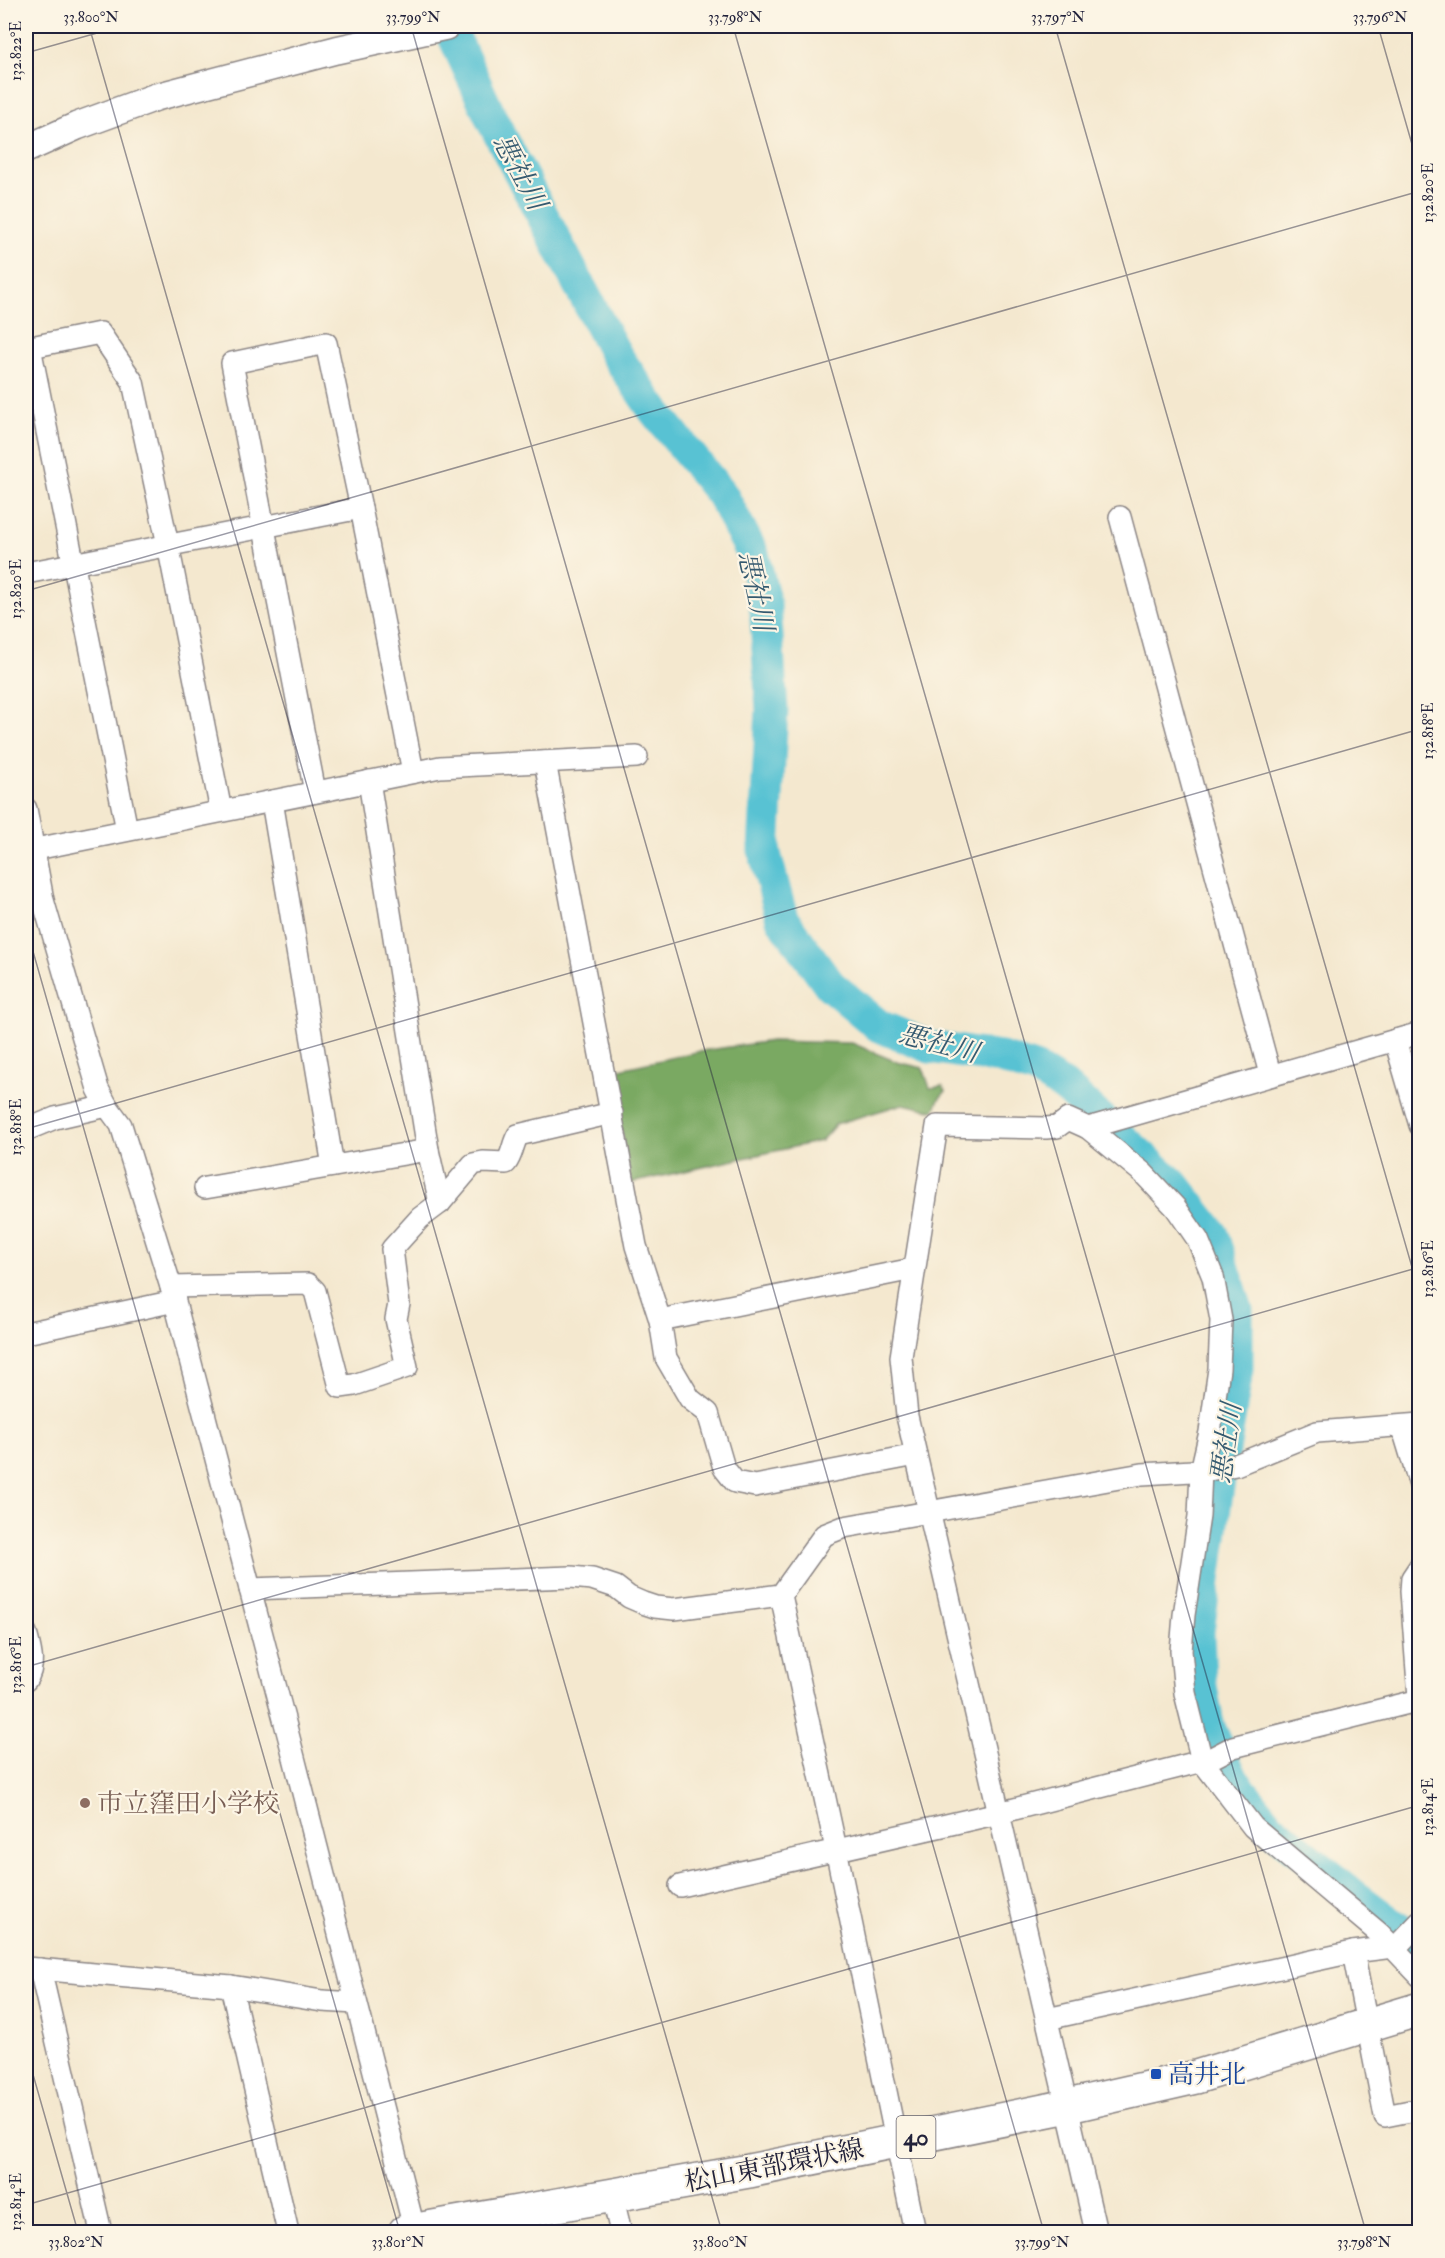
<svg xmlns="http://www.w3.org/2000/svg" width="1445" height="2258" font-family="'IM FELL Double Pica','Noto Serif JP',serif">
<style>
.forest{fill:#7aa962;stroke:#4e664e;stroke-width:1.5}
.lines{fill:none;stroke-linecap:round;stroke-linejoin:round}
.river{stroke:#58c2d3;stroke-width:33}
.minor-casing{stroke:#8b8585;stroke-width:24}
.tertiary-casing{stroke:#8b8585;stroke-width:30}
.primary-casing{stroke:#8b8585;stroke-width:36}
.minor{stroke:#fff;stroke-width:21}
.tertiary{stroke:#fff;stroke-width:27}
.primary{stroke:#fff;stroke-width:33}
.ticks{fill:none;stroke:#22223b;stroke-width:1.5;stroke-opacity:0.45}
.education-dot{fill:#8d6e63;stroke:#fcf5e5;stroke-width:2}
.transit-dot{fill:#1a4fb4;stroke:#fcf5e5;stroke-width:2}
.labels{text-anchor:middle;stroke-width:4.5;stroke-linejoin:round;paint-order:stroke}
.shield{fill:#fcf5e5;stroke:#63616e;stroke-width:1.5}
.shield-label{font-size:24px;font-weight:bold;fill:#22223b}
.education-label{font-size:26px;fill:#785e54;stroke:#fcf5e5;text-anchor:start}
.transit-label{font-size:26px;fill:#164399;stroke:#fcf5e5;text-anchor:start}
.street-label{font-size:26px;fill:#22223b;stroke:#fcf5e5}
.water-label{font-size:27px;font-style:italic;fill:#355a70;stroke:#fcf5e5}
.neatline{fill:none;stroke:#22223b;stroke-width:2}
.ticks-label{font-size:15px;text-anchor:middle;fill:#22223b}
</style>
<rect width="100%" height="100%" fill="#fcf5e5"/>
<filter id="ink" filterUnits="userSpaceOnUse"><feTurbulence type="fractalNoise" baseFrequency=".0167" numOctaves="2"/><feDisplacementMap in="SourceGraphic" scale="12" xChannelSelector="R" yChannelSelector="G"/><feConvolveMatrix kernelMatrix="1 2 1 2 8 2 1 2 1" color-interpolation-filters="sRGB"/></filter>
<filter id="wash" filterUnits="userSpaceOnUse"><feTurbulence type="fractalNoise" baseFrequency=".008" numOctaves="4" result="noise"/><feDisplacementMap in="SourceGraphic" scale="24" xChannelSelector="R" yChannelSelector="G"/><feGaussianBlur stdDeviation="1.35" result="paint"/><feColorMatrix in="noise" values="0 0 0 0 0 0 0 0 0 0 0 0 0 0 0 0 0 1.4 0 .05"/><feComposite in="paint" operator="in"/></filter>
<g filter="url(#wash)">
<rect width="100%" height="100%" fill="#f4e8cf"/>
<polygon class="forest" points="771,1041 852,1043 897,1062 923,1068 930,1088 942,1086 946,1091 939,1099 934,1111 903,1104 836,1124 821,1141 631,1183 611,1071 701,1051"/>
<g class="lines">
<polyline class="river" points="449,26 492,120 616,355 653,409 722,495 753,554 765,605 772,710 764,850 782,919 830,985 879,1026 930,1047 1001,1058 1037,1070 1065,1087 1176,1187 1213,1235 1237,1310 1237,1370 1216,1499 1198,1632 1200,1681 1208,1725 1233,1780 1271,1827 1352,1894 1420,1945"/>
</g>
</g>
<g filter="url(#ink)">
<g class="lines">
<g class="minor-casing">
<g id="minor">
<polyline points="30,347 127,830"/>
<polyline points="26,348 100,333 133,382 168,545 221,811"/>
<polyline points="1120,517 1270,1074"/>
<polyline points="26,573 361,508 413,772"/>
<polyline points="545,762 636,1246 660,1320 666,1358 690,1399 708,1413 724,1468 735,1482 755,1486 916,1455"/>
<polyline points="315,792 232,363 326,343 361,508"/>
<polyline points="272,801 333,1166"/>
<polyline points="26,809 43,900 98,1089 107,1106 121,1125 171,1287 289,1738 415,2232"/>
<polyline points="26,851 440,767 637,757"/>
<polyline points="1395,1040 1420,1125"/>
<polyline points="1088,1128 1143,1173 1176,1208 1198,1240 1213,1277 1221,1320 1219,1369 1210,1432 1201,1471 1199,1516 1184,1615 1181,1651 1185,1693 1202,1761 1253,1827 1380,1934 1420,1976"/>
<polyline points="26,1130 55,1118 107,1106"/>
<polyline points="428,1150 440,1203"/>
<polyline points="205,1188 428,1150 369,781"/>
<path d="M171,1287L308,1284L315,1291L340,1387L354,1385L407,1367L396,1319L399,1304L392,1249L420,1218L440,1203L473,1164L483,1162L506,1163C513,1154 512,1145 518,1135L612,1113"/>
<polyline points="660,1320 913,1269"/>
<polyline points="26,1333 175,1301"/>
<polyline points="1402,1426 1420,1485"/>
<polyline points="1420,1566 1412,1578 1411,1591 1420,1711"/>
<polyline points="250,1589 571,1577 592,1579 616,1587 629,1597 643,1603 655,1607 674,1609 781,1595 824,1535 844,1527 1142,1474 1209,1470 1236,1465 1317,1432 1420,1424"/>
<polyline points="781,1595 836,1849 915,2232"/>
<path d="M26,1633C30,1649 36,1665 26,1680"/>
<polyline points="680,1886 999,1813 1210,1759 1233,1747 1420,1700"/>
<polyline points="1353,1952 1385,2116 1420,2109"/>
<polyline points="26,1968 231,1986 322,2001 356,2003"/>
<polyline points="40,1969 101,2232"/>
<polyline points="231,1986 288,2232"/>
<polyline points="1047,2019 1353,1952 1393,1947 1399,1944 1420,1922"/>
<polyline points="612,2195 621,2232"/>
<polyline points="1096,2232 907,1416 901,1357 937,1126 1046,1128 1057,1127 1068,1119 1088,1128 1420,1033"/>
</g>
</g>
<g class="tertiary-casing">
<polyline id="tertiary" points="26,149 77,126 156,97 336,50 446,26"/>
</g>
<g class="primary-casing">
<polyline id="primary" points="405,2232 749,2171 1068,2106 1196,2077 1420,2009"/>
</g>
<use href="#minor" class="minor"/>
<use href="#tertiary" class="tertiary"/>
<use href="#primary" class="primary"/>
</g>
</g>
<path class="ticks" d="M89,26L722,2232M411,26L1044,2232M733,26L1366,2232M1055,26L1420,1295M1378,26L1420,172M26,53L122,26M26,591L1420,191M26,927L400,2232M26,1129L1420,729M26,1667L1420,1267M26,2050L78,2232M26,2205L1420,1805"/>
<circle class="education-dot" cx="85" cy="1803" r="6"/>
<rect class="transit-dot" x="1150" y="2068" width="12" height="12" rx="3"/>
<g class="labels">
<rect class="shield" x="896.5" y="2116" width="39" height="42" rx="4.5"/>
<g class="shield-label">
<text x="916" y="2145">40</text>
</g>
<g class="education-label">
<text x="97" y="1812">市立窪田小学校</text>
</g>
<g class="transit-label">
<text x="1168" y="2083">高井北</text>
</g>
<g class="street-label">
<text transform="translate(774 2165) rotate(-11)" y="9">松山東部環状線</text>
</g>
<g class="water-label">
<text transform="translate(520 172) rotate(62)" y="9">悪社川</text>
<text transform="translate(756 591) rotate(78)" y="9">悪社川</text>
<text transform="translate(939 1043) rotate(15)" y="9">悪社川</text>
<text transform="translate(1226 1443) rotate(-82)" y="9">悪社川</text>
</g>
</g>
<rect width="1445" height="2258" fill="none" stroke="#fcf5e5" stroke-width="66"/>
<rect x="33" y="33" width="1379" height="2192" class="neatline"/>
<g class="ticks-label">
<text x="91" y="22">33.800°N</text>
<text x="413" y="22">33.799°N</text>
<text x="735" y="22">33.798°N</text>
<text x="1058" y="22">33.797°N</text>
<text x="1380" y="22">33.796°N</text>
<text transform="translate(16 51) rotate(-90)" y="5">132.822°E</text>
<text transform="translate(1428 193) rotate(-90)" y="5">132.820°E</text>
<text transform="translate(16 589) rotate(-90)" y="5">132.820°E</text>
<text transform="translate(1428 731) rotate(-90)" y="5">132.818°E</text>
<text transform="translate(16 1127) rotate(-90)" y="5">132.818°E</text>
<text transform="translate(1428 1269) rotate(-90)" y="5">132.816°E</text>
<text transform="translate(16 1665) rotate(-90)" y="5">132.816°E</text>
<text transform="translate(1428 1807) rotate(-90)" y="5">132.814°E</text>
<text transform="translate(16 2202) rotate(-90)" y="5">132.814°E</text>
<text x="76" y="2247">33.802°N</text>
<text x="398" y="2247">33.801°N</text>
<text x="720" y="2247">33.800°N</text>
<text x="1042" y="2247">33.799°N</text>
<text x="1364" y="2247">33.798°N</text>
</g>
</svg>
